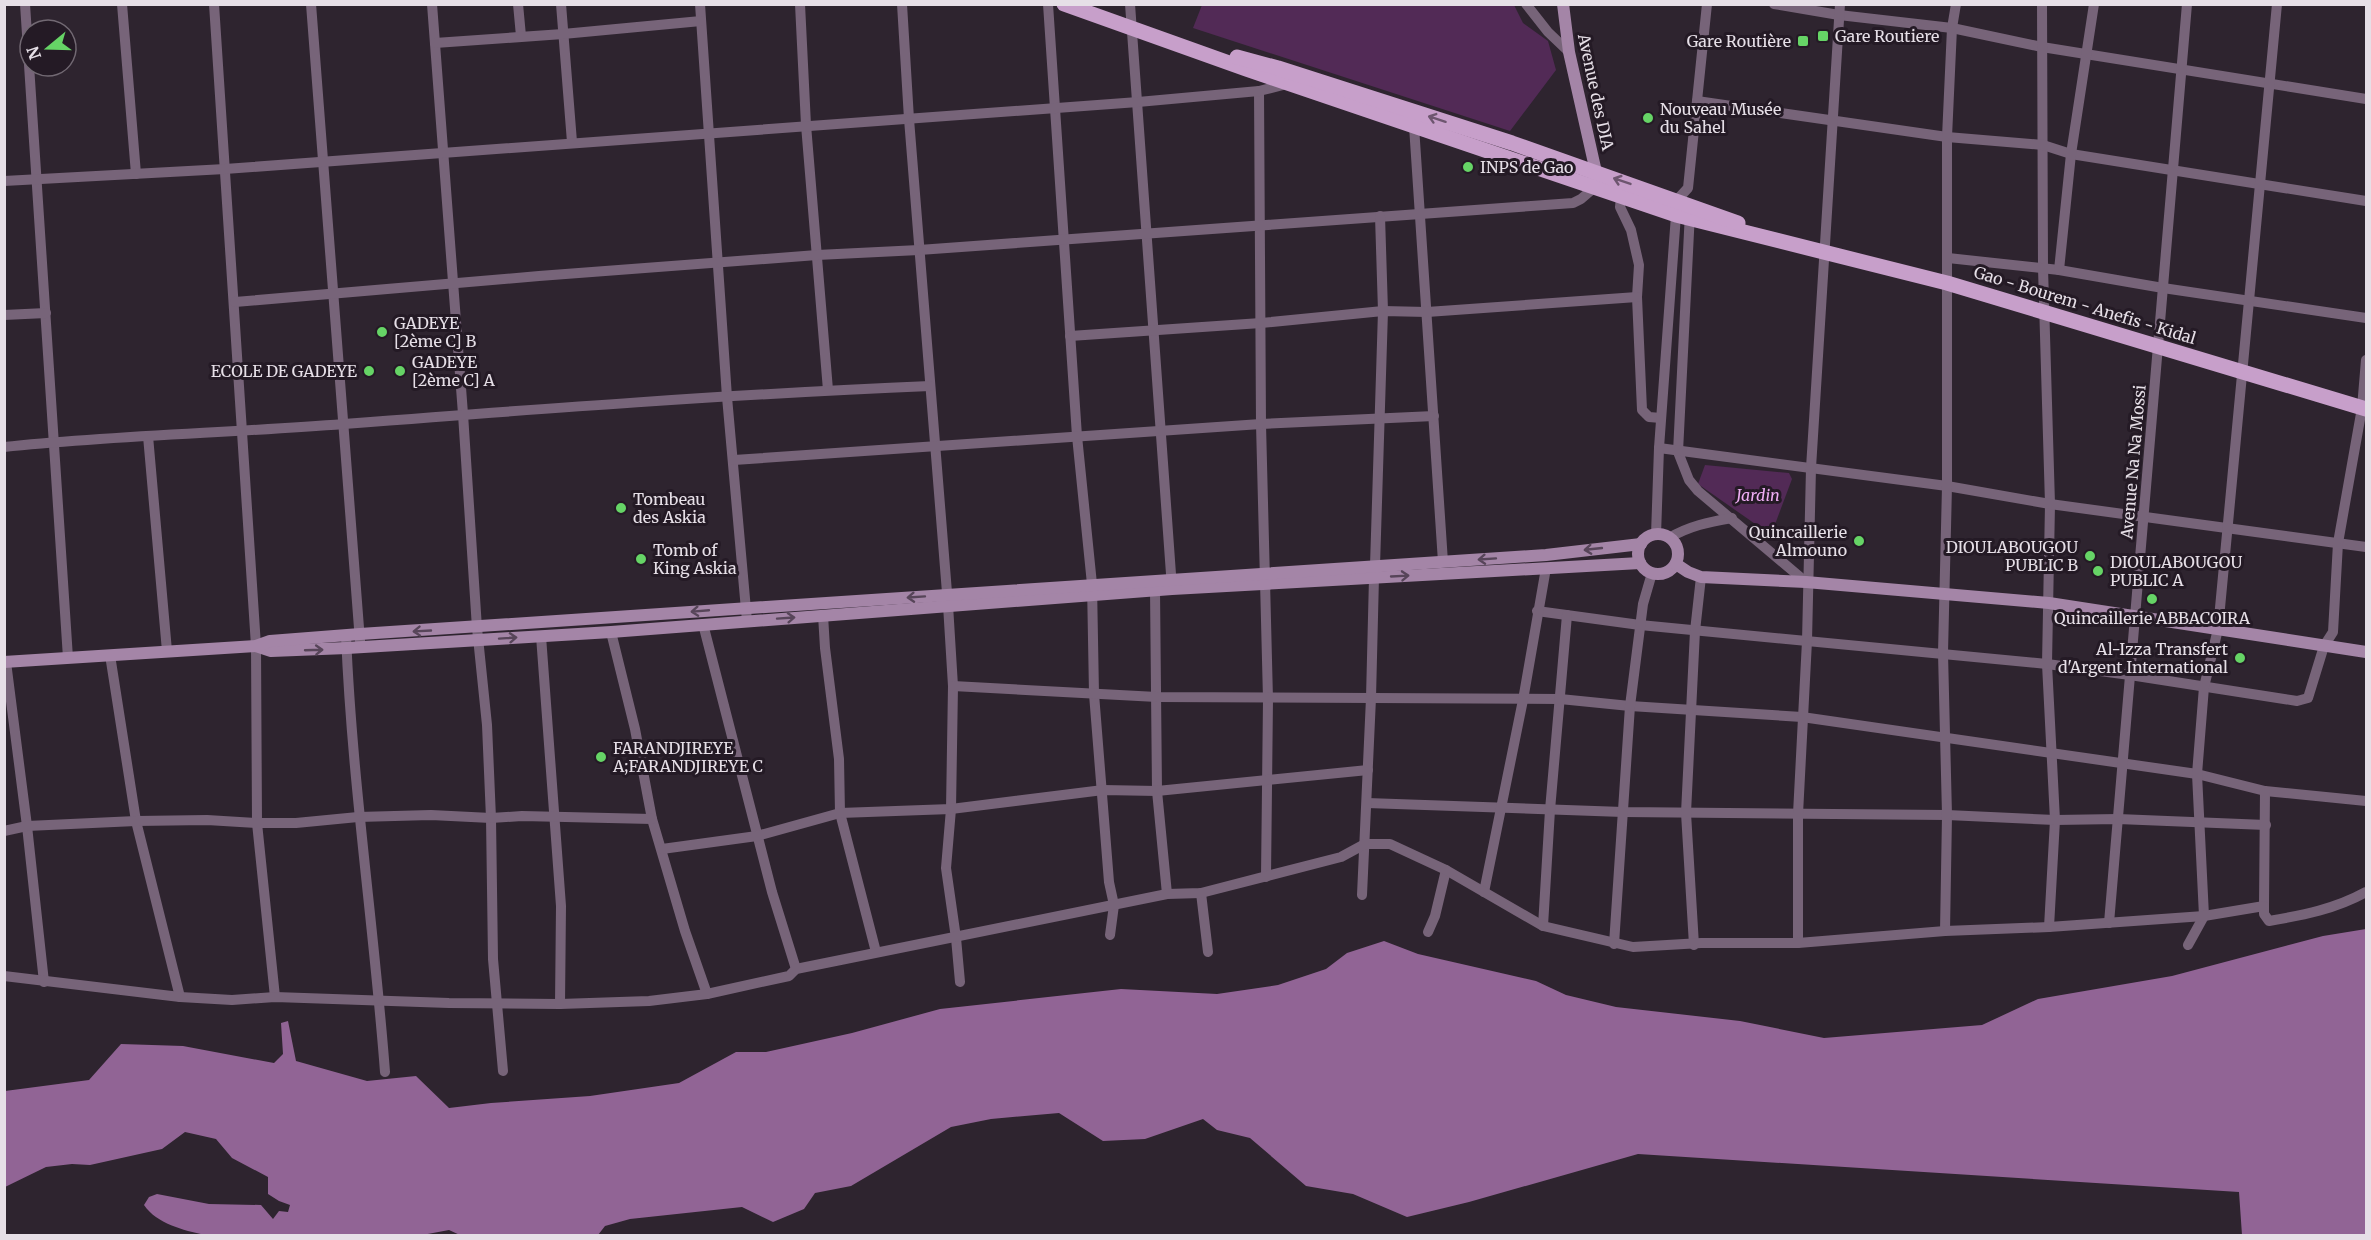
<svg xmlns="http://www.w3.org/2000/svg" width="2371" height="1240" font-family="Merriweather,serif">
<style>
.green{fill:#522a56}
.water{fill:#916495}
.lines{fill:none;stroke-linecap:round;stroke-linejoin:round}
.street{stroke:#776479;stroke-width:10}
.secondary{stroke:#a485a7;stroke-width:12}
.primary{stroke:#c79fca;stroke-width:15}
.oneway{stroke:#6d566f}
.oneway2{stroke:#574559}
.poi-dot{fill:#66d466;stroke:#241a25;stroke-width:2}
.labels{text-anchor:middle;stroke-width:6;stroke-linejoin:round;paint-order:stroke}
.poi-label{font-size:16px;fill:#e6dfe7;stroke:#241a25;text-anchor:start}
.street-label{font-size:16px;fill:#e6dfe7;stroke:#241a25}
.park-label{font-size:16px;font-style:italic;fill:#eeadf4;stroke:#241a25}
</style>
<rect width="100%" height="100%" fill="#2e242f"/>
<g class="green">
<polygon points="1202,5 1514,5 1523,23 1548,41 1556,70 1510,131 1193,28"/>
<polygon points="1705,465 1789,473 1792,479 1771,535 1698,484"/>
</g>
<path class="water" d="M2366,929V1235H2242L2239,1192L1638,1154L1469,1202L1407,1217L1353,1194L1306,1186L1250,1138L1217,1130L1203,1119L1145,1139L1103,1141L1059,1113L991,1119L951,1127L851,1186L815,1193L804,1209L773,1222L742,1207L630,1219L605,1226L598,1235L462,1236L449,1230L417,1236L205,1235C183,1230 157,1224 144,1205L149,1197L157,1194L209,1204L261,1205L273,1219L279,1211L288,1212L290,1205L279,1201L268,1194V1177L232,1158L216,1139L185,1132L162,1149L90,1165L72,1164L46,1167L5,1187V1091L89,1080L121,1044L183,1046L274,1063L283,1054L281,1023L288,1021L296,1061L367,1081L416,1076L449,1108L491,1103L590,1096L679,1083L736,1052H766L852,1033L940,1009L1121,989L1217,994L1278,985L1326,969L1347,953L1384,941L1418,954L1536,981L1566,995L1616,1007L1740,1021L1824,1038L1982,1025L2038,999L2172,976L2323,936Z"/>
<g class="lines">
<g class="street">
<polyline points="25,4 68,658"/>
<polyline points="122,4 136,174"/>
<polyline points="214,4 256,646 257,823 275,997"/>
<polyline points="311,4 360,641"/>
<polyline points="432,4 463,414 477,628 487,725 491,818 493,959 503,1071"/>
<polyline points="518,4 521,36"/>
<polyline points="561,4 572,142"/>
<polyline points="700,4 727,397 747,621"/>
<polyline points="800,4 806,125 828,390"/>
<polyline points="902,4 909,119 948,605 953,686 951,809 946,868 956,938 960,982"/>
<polyline points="1048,4 1077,436 1092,584 1094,694 1109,882 1114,905 1110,935"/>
<polyline points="1130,4 1172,588"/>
<polyline points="1526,4 1548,32 1569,52"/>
<polyline points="1774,4 1839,15 1952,28 2042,47 2366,99"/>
<polyline points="2042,4 2043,268 2050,504 2047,664 2055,820 2049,927"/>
<polyline points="435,43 563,34 701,21"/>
<polyline points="1259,91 1261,424 1268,699 1266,877"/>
<polyline points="1697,101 1947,137 2043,145 2071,154 2366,201"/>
<polyline points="1414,126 1443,562"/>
<polyline points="4,181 225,169 1138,102 1259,91 1287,84"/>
<polyline points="1621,197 1620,207 1631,230 1639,265 1637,297 1642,410 1649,417 1661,418"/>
<polyline points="1690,212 1678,452 1689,480 1698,491 1806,582"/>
<polyline points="1948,258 2059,270 2163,288 2366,318"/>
<polyline points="2059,270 2071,154 2094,4"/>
<polyline points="235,302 539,276 817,255 919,250 1573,203 1581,199 1595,187"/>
<polyline points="4,315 46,313"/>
<polyline points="1070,336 1261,323 1383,311 1427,312 1637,297"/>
<polyline points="148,436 167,651"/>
<path d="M4,447C117,435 231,433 344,424C539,409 735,394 930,386"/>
<polyline points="1659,448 1947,486 2050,504 2366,547"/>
<polyline points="734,460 1261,424 1434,416"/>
<polyline points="1656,535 1659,448 1676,215 1677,200 1688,188 1707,4"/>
<path d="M1669,538C1689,526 1709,522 1732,518"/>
<polyline points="1375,566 1383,311 1380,216"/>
<polyline points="1155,590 1157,791 1167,894"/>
<polyline points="1537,611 1640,625 2047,664 2130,675 2297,701 2308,698 2324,646 2333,632 2338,543 2362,408 2366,360"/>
<polyline points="823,615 825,648 839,759 840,813 876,952"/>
<polyline points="703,624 772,892 796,969"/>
<polyline points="611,632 635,729 652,819 685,931 707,994"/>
<path d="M346,635C352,782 374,926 385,1072"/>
<polyline points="541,636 561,906 560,1004"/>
<polyline points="110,655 136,821 180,997"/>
<polyline points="6,662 27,826 44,982"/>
<polyline points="953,686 1157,697 1560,699 1630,706 1802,717 2197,774 2265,791 2366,801"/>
<polyline points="1367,803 1623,812 1947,815 2055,820 2118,819 2266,825"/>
<polyline points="4,831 27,826 136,821 207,820 257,823 296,823 358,817 431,815 491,818 522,816 652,819"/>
<polyline points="662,849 757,836 840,813 951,809 1103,790 1157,791 1368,770"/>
<polyline points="1484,892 1523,700 1546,568"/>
<polyline points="1201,893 1208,952"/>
<polyline points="1362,895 1371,698 1374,577"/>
<polyline points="2264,906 2265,791"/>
<polyline points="2109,923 2187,4"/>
<polyline points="1543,926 1550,810 1567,615"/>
<polyline points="1945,931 1947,815 1943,653 1947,486 1947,137 1952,28 1956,4"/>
<polyline points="1428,932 1435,916 1446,870"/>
<polyline points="1798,943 1798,814 1807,641 1811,468 1840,4"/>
<polyline points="1614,944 1630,706 1643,604 1652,573"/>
<polyline points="1694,945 1686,813 1695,631 1701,577"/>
<polyline points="2188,945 2204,916 2197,774 2204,687 2218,629 2277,4"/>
<path d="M4,976L180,997L232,1000L275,997L449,1003L560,1004L649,1001L707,994L789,976L796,969L1167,894L1201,893L1341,857L1365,844H1390L1446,870L1543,926L1633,947L1701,943H1798L1945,931L2049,927L2204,916L2264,906V914L2269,921C2304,915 2335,909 2366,892"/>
</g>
<g class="secondary">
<polyline points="1563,4 1569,52 1596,172 1596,180"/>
<circle cx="1658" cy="554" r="20"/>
<polyline points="1676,564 1688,572 1701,577 1806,582 2049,603 2366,652"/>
<polyline points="256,646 271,651 347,648 611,632 1172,589 1640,563"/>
<polyline points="4,662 256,646 270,641 360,634 1546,555 1641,544"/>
</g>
<g class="primary">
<polyline points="1064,4 1246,69 1676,215 1947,283 2366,409"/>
<polyline points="1237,57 1278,68 1512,143 1738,223"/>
</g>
</g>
<defs><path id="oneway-shaft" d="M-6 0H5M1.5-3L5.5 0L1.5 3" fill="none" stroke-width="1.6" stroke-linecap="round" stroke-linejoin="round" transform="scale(1.5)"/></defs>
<g class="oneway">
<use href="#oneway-shaft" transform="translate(1437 119) rotate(-162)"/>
<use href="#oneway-shaft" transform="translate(1622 181) rotate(-161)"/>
</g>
<g class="oneway2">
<use href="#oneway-shaft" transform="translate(1593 549) rotate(174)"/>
<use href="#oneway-shaft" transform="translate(1487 559) rotate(176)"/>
<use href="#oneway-shaft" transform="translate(1400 576) rotate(-3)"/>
<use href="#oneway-shaft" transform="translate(916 597) rotate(176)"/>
<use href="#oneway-shaft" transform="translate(700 611) rotate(175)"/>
<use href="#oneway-shaft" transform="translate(786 618) rotate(-4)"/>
<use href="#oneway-shaft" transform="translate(422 631) rotate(177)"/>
<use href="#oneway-shaft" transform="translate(508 638) rotate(-4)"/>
<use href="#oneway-shaft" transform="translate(314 650) rotate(-2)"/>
</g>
<g class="poi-dot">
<rect x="1817" y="30" width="12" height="12" rx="3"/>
<rect x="1797" y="35" width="12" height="12" rx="3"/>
<circle cx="1648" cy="118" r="6"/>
<circle cx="1468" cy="167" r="6"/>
<circle cx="382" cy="332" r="6"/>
<circle cx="369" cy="371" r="6"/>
<circle cx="400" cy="371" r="6"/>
<circle cx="621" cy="508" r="6"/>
<circle cx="1859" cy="541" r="6"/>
<circle cx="2090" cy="556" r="6"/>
<circle cx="641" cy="559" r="6"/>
<circle cx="2098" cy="571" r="6"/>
<circle cx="2152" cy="599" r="6"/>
<circle cx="2240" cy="658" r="6"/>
<circle cx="601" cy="757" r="6"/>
</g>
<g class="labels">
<g class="poi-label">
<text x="1835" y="42">Gare Routiere</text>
<text x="1791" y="47" text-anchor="end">Gare Routière</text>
<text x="1660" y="115">Nouveau Musée<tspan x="1660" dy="18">du Sahel</tspan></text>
<text x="1480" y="173">INPS de Gao</text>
<text x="394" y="329">GADEYE<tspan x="394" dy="18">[2ème C] B</tspan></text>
<text x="412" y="368">GADEYE<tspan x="412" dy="18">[2ème C] A</tspan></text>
<text x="357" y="377" text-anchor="end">ECOLE DE GADEYE</text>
<text x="633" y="505">Tombeau<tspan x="633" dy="18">des Askia</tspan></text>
<text x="1847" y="538" text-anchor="end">Quincaillerie<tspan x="1847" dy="18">Almouno</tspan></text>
<text x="2078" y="553" text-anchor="end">DIOULABOUGOU<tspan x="2078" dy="18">PUBLIC B</tspan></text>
<text x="653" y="556">Tomb of<tspan x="653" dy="18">King Askia</tspan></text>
<text x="2110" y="568">DIOULABOUGOU<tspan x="2110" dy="18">PUBLIC A</tspan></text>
<text x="2152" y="624" text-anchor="middle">Quincaillerie ABBACOIRA</text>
<text x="2228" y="655" text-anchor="end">Al-Izza Transfert<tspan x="2228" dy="18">d'Argent International</tspan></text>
<text x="613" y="754">FARANDJIREYE<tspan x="613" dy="18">A;FARANDJIREYE C</tspan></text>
</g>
<g class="street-label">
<text transform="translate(1596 92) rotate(78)" y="6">Avenue des DIA</text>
<text transform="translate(2085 305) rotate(17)" y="6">Gao - Bourem - Anefis - Kidal</text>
<text transform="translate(2133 462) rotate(-85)" y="6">Avenue Na Na Mossi</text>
</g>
<g class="park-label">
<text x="1758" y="501">Jardin</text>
</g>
</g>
<rect width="2371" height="1240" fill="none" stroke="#e6dfe7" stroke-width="12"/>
<g transform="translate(48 48) rotate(251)"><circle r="28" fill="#241a25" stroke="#726973" stroke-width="1.5"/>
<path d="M0-4.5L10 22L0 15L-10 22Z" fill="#66d466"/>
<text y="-9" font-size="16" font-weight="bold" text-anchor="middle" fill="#e6dfe7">N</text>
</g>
</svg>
